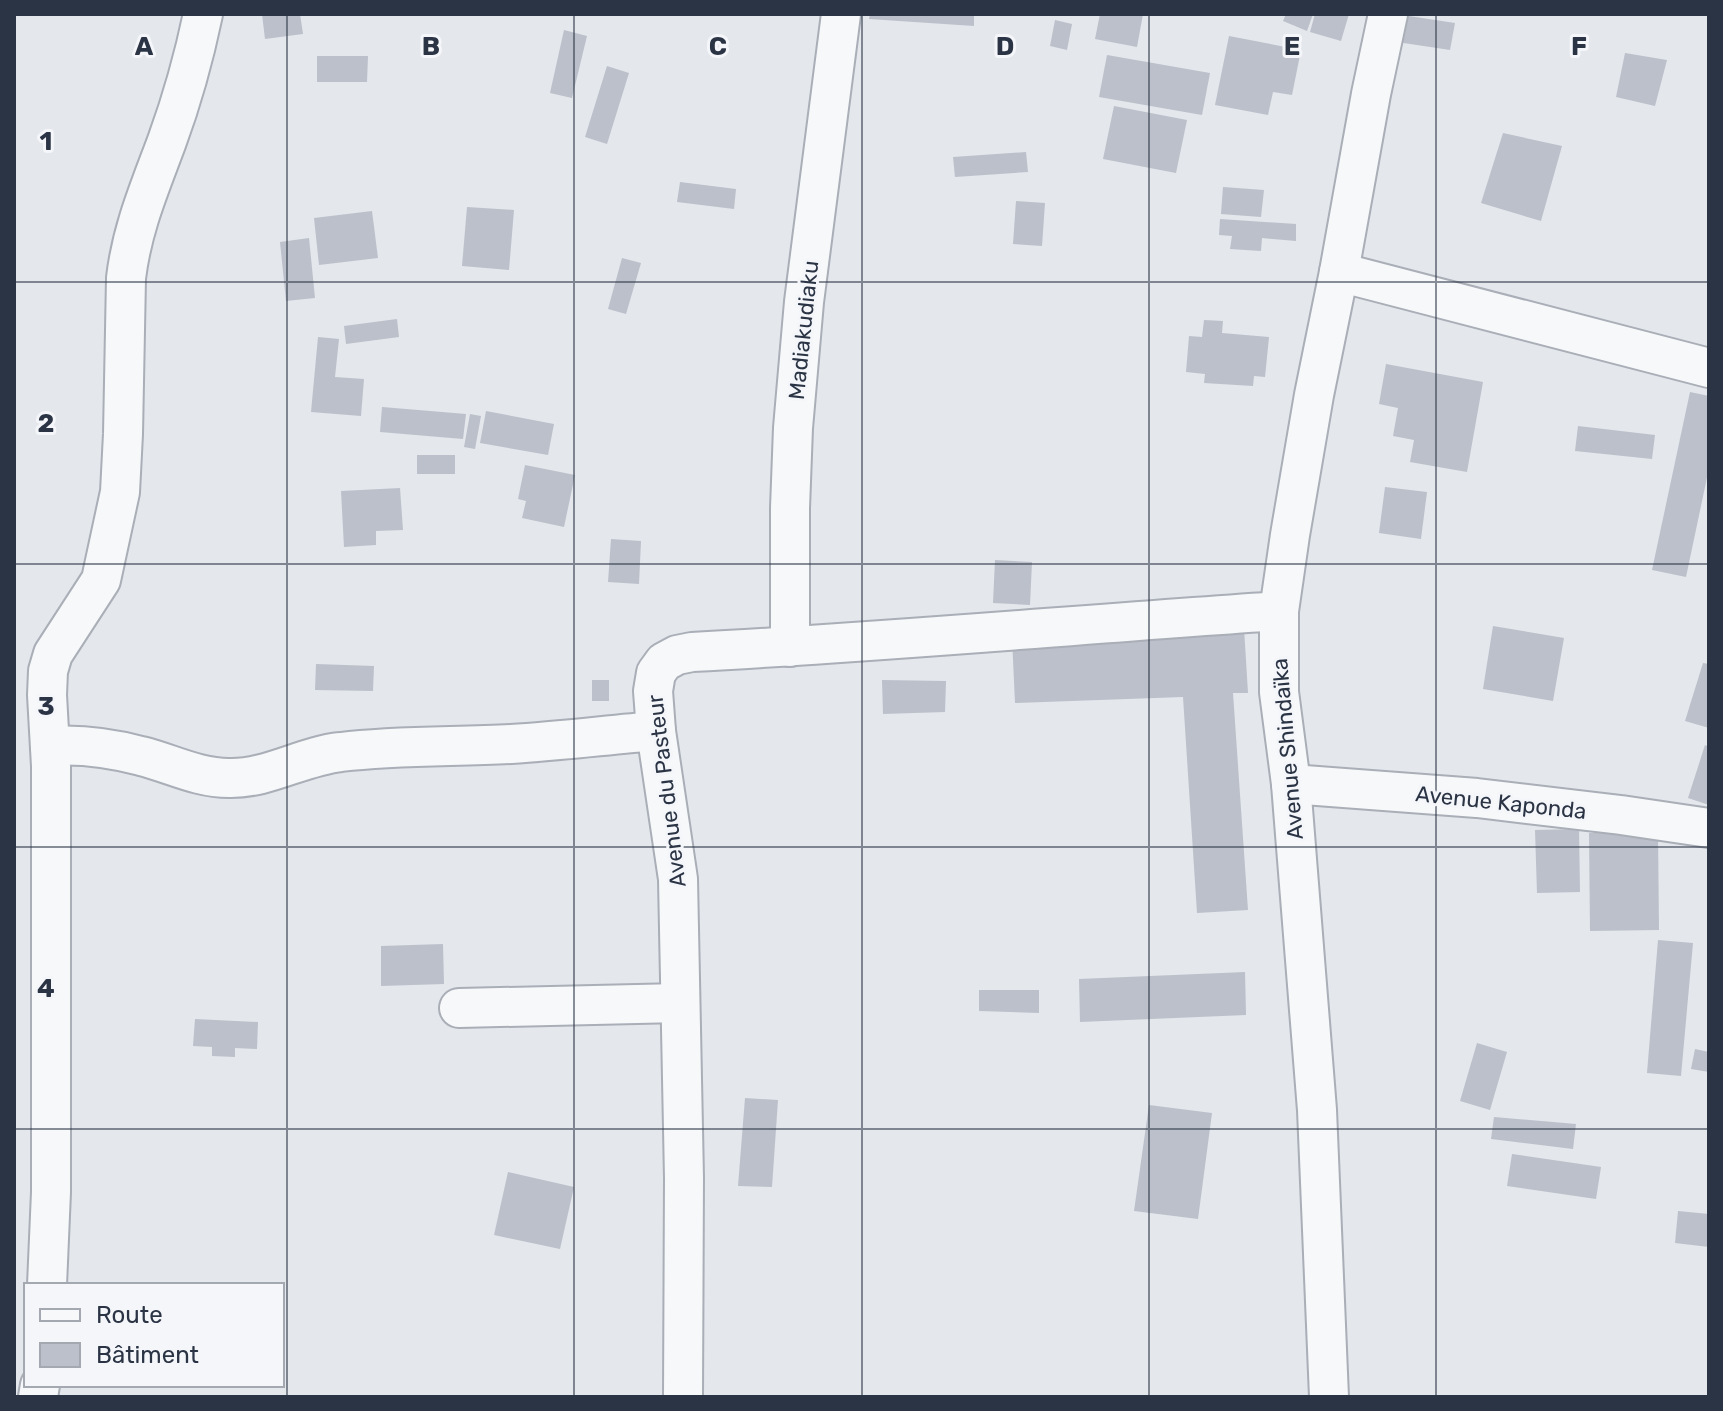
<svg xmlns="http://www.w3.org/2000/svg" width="1723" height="1411" font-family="Rubik,sans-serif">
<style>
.building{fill:#bbc0ca}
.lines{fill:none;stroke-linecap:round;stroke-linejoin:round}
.street-casing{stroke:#a9aeb7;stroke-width:42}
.street{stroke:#f7f8fa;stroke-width:38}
.grid{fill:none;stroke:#2b3445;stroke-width:2;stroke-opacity:0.55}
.labels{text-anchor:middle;stroke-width:6;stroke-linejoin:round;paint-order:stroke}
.street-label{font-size:22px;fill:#2b3445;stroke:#f4f6f9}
.grid-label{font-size:26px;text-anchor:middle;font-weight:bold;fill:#2b3445;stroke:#f4f6f9;stroke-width:6;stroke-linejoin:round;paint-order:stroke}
</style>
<rect width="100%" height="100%" fill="#e4e7ec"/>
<g class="building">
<polygon points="262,14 300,14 303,34 265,39"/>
<polygon points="870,14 974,14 974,26 869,19"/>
<polygon points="1100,14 1143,14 1137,47 1095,39"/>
<polygon points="1286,14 1313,14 1307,31 1283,21"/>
<polygon points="1315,14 1349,14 1341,41 1310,32"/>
<polygon points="1402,15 1455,23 1450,50 1397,42"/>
<polygon points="1055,20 1072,24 1067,50 1050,46"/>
<polygon points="564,30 587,36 572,98 550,93"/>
<polygon points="1229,36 1301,50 1292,95 1273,92 1268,115 1215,105"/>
<polygon points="1625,53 1667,60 1655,106 1616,97"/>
<polygon points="1107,55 1210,73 1202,115 1099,97"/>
<polygon points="317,56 368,56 367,82 317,82"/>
<polygon points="607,66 629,73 607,144 585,137"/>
<polygon points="1114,106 1187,120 1176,173 1103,159"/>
<polygon points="1503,133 1562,146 1541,221 1481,203"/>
<polygon points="1026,152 1028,172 955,177 953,157"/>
<polygon points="680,182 736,189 734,209 677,202"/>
<polygon points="1223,187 1264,190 1261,217 1221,214"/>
<polygon points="1016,201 1045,203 1042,246 1013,244"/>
<polygon points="467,207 514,210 509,270 462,266"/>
<polygon points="372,211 378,258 319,265 314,218"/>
<polygon points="1220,219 1296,224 1296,241 1262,238 1261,251 1230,249 1232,236 1219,235"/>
<polygon points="309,238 315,298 286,301 280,242"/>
<polygon points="622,258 641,263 626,314 608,309"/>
<polygon points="397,319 399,337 346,344 344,326"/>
<polygon points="1204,320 1223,321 1222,333 1269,337 1265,377 1254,376 1253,386 1204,383 1205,374 1186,372 1189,336 1202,337"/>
<polygon points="318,337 339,339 335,377 364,379 361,416 311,412"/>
<polygon points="1386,364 1483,382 1467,472 1410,462 1414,440 1393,436 1398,408 1379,404"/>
<polygon points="1690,392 1709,396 1709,468 1686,577 1652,570"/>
<polygon points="382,407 466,414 463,439 380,432"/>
<polygon points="486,411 554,424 548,455 480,443"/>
<polygon points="470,414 481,416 475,449 464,447"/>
<polygon points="1578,426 1655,435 1652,459 1575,451"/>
<rect x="417" y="455" width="38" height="19"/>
<polygon points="525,465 575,475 564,527 522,518 526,501 518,499"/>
<polygon points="1385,487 1427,492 1421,539 1379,533"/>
<polygon points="400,488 403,530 376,531 376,545 344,547 341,491"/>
<polygon points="611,539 641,541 639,584 608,582"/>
<polygon points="995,560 1032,562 1030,605 993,603"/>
<polygon points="1493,626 1564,638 1553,701 1483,689"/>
<polygon points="1244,628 1248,693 1233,693 1248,910 1197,913 1183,697 1015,703 1012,638"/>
<polygon points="1703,663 1709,664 1709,728 1685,721"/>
<polygon points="316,664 374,666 373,691 315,690"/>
<rect x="592" y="680" width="17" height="21"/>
<polygon points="882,680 946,681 945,712 883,714"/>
<polygon points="1705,745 1709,747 1709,805 1688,798"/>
<polygon points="1579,829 1580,892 1537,893 1535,830"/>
<polygon points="1658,832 1659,930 1590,931 1589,833"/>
<polygon points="1658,940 1693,943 1681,1076 1647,1073"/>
<polygon points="443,944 444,984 381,986 381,946"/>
<polygon points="1245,972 1246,1015 1080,1022 1079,979"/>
<polygon points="979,990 1039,990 1039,1013 979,1011"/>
<polygon points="195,1019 258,1022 257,1049 235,1048 235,1057 212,1056 212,1047 193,1046"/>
<polygon points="1477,1043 1507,1052 1490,1110 1460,1101"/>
<polygon points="1695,1049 1709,1052 1709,1072 1691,1069"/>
<polygon points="745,1098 778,1100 772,1187 738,1186"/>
<polygon points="1149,1105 1212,1113 1198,1219 1134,1211"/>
<polygon points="1494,1117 1576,1124 1573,1149 1491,1139"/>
<polygon points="1512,1154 1601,1167 1596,1199 1507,1186"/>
<polygon points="508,1172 574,1187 560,1249 494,1235"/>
<polygon points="1678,1211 1709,1214 1709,1247 1675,1243"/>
</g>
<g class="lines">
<g class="street-casing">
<g id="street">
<polyline points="1339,272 1709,368"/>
<polyline points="790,647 790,508 793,428 804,302 841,14"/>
<path d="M50,746C81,744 111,748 141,756C170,763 197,778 229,778C268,779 302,756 341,752C397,745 454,747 511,744C559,741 608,735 656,731"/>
<polyline points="1291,784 1477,798 1621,815 1709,828"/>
<polyline points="459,1008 680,1003"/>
<path d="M47,1285L51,1192V766L47,695L48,671L53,654L101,580L120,492L123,434L126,278C132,228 150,187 167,141C182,100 194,57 203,14"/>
<polyline points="38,1397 40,1385"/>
<path d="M683,1397L684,1178L678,879L656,731L653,691L656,673L664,662L677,655L692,652C888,642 1083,624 1279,611"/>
<polyline points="1329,1397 1317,1110 1291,784 1279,692 1279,611 1290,535 1314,395 1339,272 1371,94 1388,14"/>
</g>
</g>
<use href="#street" class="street"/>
</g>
<path class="grid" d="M287,14V1397M574,14V1397M862,14V1397M1149,14V1397M1436,14V1397M14,282H1709M14,564H1709M14,847H1709M14,1129H1709"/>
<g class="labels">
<g class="street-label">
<text transform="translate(803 330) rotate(-84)" y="8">Madiakudiaku</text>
<text transform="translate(1287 749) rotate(-95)" y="8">Avenue Shindaïka</text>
<text transform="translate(666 791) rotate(-97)" y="8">Avenue du Pasteur</text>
<text transform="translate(1501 802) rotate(6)" y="8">Avenue Kaponda</text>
</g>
</g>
<g class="grid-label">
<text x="144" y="55">A</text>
<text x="431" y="55">B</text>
<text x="718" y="55">C</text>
<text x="1005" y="55">D</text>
<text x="1292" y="55">E</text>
<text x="1579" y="55">F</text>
<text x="46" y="150">1</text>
<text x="46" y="432">2</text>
<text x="46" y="715">3</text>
<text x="46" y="997">4</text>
</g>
<rect width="1723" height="1411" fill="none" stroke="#2b3445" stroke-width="32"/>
<rect x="24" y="1283" width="260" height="104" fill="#f4f6f9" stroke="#a4a8b1" stroke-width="2"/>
<rect x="40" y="1309" width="40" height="12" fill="#f7f8fa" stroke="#a4a8b1" stroke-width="2"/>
<text x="96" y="1323" font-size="24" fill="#2b3445">Route</text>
<rect x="40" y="1343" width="40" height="24" fill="#bbc0ca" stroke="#a4a8b1" stroke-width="2"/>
<text x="96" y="1363" font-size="24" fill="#2b3445">Bâtiment</text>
</svg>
